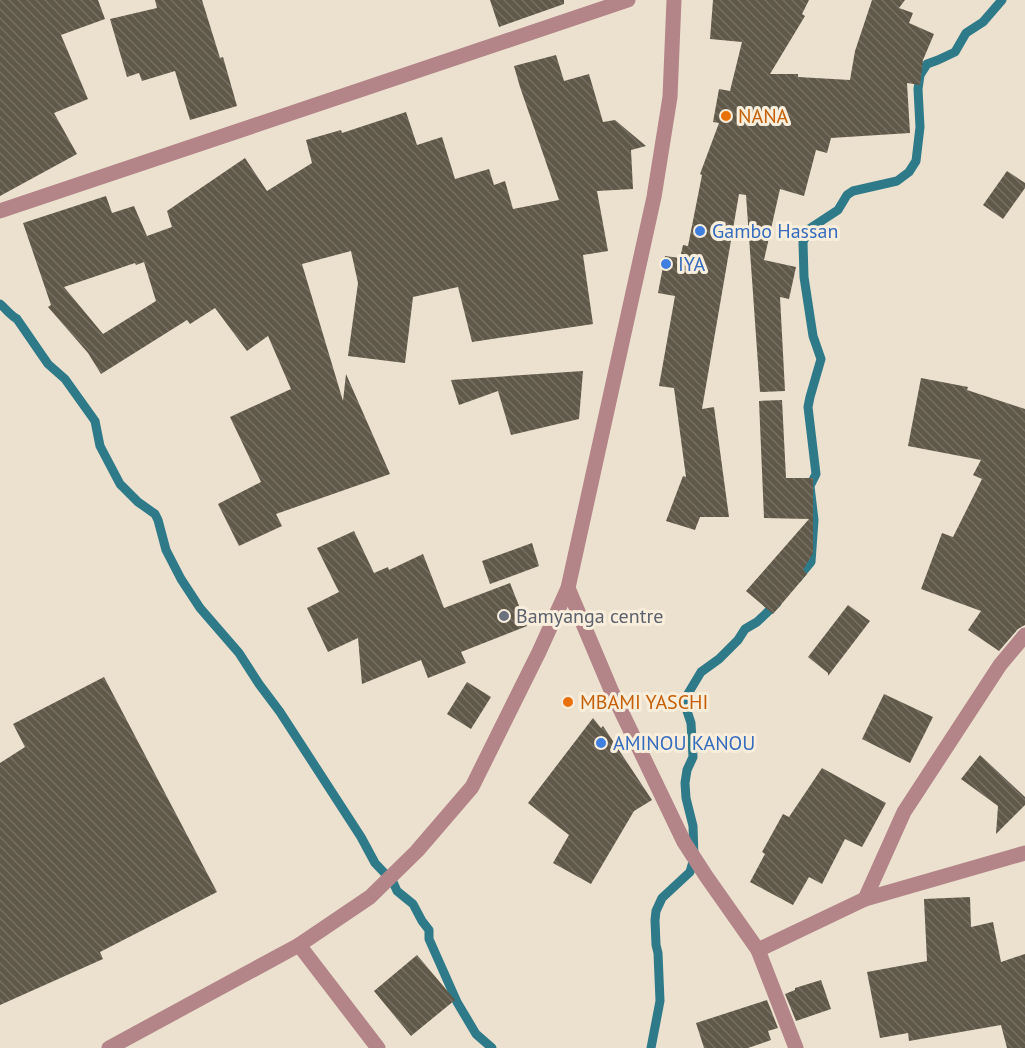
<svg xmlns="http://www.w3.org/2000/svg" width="1025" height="1048" font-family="'PT Sans',sans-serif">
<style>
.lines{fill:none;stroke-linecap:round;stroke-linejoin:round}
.stream{stroke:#2e7a89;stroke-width:9}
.building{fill:url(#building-back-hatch);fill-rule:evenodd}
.minor{stroke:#b38488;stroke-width:15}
.food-dot{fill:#e8710a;stroke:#f9eedc;stroke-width:2}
.shop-dot{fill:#3f7fe0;stroke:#f9eedc;stroke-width:2}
.worship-dot{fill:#6b7280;stroke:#f9eedc;stroke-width:2}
.labels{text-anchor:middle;stroke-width:6;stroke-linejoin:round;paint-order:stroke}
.food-label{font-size:20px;fill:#c56008;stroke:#f9eedc;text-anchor:start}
.shop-label{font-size:20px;fill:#366cbe;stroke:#f9eedc;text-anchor:start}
.worship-label{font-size:20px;fill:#5b616d;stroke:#f9eedc;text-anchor:start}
</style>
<defs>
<pattern id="building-back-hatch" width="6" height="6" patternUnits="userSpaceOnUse" patternTransform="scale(1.5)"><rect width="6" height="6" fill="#605848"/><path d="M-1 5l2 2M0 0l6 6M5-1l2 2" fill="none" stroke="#767064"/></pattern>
</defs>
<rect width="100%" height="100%" fill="#ece1cf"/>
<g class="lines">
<g class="stream">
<path d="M0,304C6,309 10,315 17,319L48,364L65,379L95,421L100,446L120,484L138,502L155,514L158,520L166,550L181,579L200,608L239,653L259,684L280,712L361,837L375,863L393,882L397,891L413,904L422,921L429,930V939L457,1002L476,1034L492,1048"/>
<polyline points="797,579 811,562 814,520 810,486 816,474 808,407 810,397 821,359 813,336 804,277 803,242 809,229 838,210 847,195 853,191 897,181 909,172 916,161 920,127 918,89 920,75 927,64 938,60 955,52 966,33 983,22 1002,0"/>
<polyline points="651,1048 660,1001 658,953 656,945 655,920 656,911 662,898 690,872 694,858 693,826 686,798 685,783 687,770 693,757 691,723 687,711 686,697 701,672 719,659 738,640 745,629 757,622 777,603"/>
</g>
</g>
<g class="building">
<polygon points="0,0 98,0 105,19 61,35 88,99 54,113 77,154 0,196"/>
<polygon points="155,0 202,0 220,58 223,57 237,106 190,120 175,71 142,81 139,73 127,77 110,19 157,8"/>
<polygon points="490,0 564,0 564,4 499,27"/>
<polygon points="713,0 809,0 802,14 805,16 770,74 798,74 798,77 850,80 855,51 872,0 905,0 899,8 913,13 909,23 934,34 923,60 920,85 907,83 910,133 831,138 827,153 816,150 804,196 780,189 764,260 796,267 789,299 780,297 785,391 760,392 746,195 739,194 702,409 714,407 729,517 700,517 695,530 666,521 683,476 686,477 674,388 659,386 675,296 658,293 665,256 680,258 683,245 688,246 702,175 700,174 719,123 713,122 719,89 730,91 742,42 710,39"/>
<path d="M556,55L564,81L589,74L603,122L615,120L646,146L631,150L633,189L597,191L608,251L583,255L593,324L472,342L458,287L413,297L405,363L348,356L358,283L351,251L302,264L343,401L346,374L390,474L276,514L282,526L239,546L218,504L261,482L230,417L291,389L268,336L247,351L215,308L190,324L187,320L101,374L88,353L48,307L51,305L23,223L106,196L112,213L134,206L147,236L172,227L167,211L245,158L267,191L312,163L306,140L341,130L342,133L406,112L417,145L442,137L455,179L489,169L494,185L505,181L513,209L559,200L520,87L514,66ZM144,262L156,301L103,334L64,287L135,263L136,265Z"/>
<polygon points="1007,171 1025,183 1025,188 1003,219 983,205"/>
<polygon points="583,371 579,419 511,435 498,391 459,405 451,380"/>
<polygon points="921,378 968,387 967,390 1025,409 1025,625 1018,629 999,651 968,630 981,611 921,589 942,533 953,537 982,479 973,475 981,460 908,446"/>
<polygon points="782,400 786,478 813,478 813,553 803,570 807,574 773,614 746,591 809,519 764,518 759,401"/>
<polygon points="354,531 374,573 388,567 389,570 423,554 444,608 510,583 527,626 461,652 466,663 428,678 421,660 362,684 358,638 328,652 307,608 339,592 317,548"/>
<polygon points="532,543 539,566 490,584 482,561"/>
<polygon points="848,605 870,621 828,676 828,673 808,657"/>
<polygon points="104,677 217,892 100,952 103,959 0,1005 0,763 25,747 13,724"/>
<polygon points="467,682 491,697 471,729 447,714"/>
<polygon points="884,694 933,717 910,763 862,739"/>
<polygon points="593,718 601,728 603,726 652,800 634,811 591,884 553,863 569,835 528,803"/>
<polygon points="980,755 1025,797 1025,805 996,834 998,806 961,779"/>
<polygon points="822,768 886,803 862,847 845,839 822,884 809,877 793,905 750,882 765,854 762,852 783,814 789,817"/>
<polygon points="970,897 971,927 993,922 1001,962 1025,954 1025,1048 1007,1048 1001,1025 909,1041 908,1033 880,1038 867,972 927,961 924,899"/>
<polygon points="417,955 455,1000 411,1036 374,991"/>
<polygon points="821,980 831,1009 796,1021 785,994 795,990 795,988"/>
<polygon points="767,1000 778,1028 768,1031 771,1040 748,1048 704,1048 696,1023"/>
</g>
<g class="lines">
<g class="minor">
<polyline points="0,211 628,0"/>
<polyline points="568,588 611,690 684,842 706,876 758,950 865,899 1025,853"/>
<polyline points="865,899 904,812 1000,665 1025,635"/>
<polyline points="299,945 378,1048"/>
<polyline points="758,950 796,1048"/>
<polyline points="109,1048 299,945 370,897 417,851 472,787 539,652 568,588 654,197 670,97 674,0"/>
</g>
</g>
<g class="food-dot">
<circle cx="726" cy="116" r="6"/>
<circle cx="568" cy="702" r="6"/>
</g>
<g class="shop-dot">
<circle cx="700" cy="231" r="6"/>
<circle cx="666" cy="264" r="6"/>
<circle cx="601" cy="743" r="6"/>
</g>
<circle class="worship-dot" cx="504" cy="616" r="6"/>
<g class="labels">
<g class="food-label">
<text x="738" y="123">NANA</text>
<text x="580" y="709">MBAMI YASCHI</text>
</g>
<g class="shop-label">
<text x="712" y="238">Gambo Hassan</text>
<text x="678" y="271">IYA</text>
<text x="613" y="750">AMINOU KANOU</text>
</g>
<g class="worship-label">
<text x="516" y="623">Bamyanga centre</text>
</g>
</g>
</svg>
